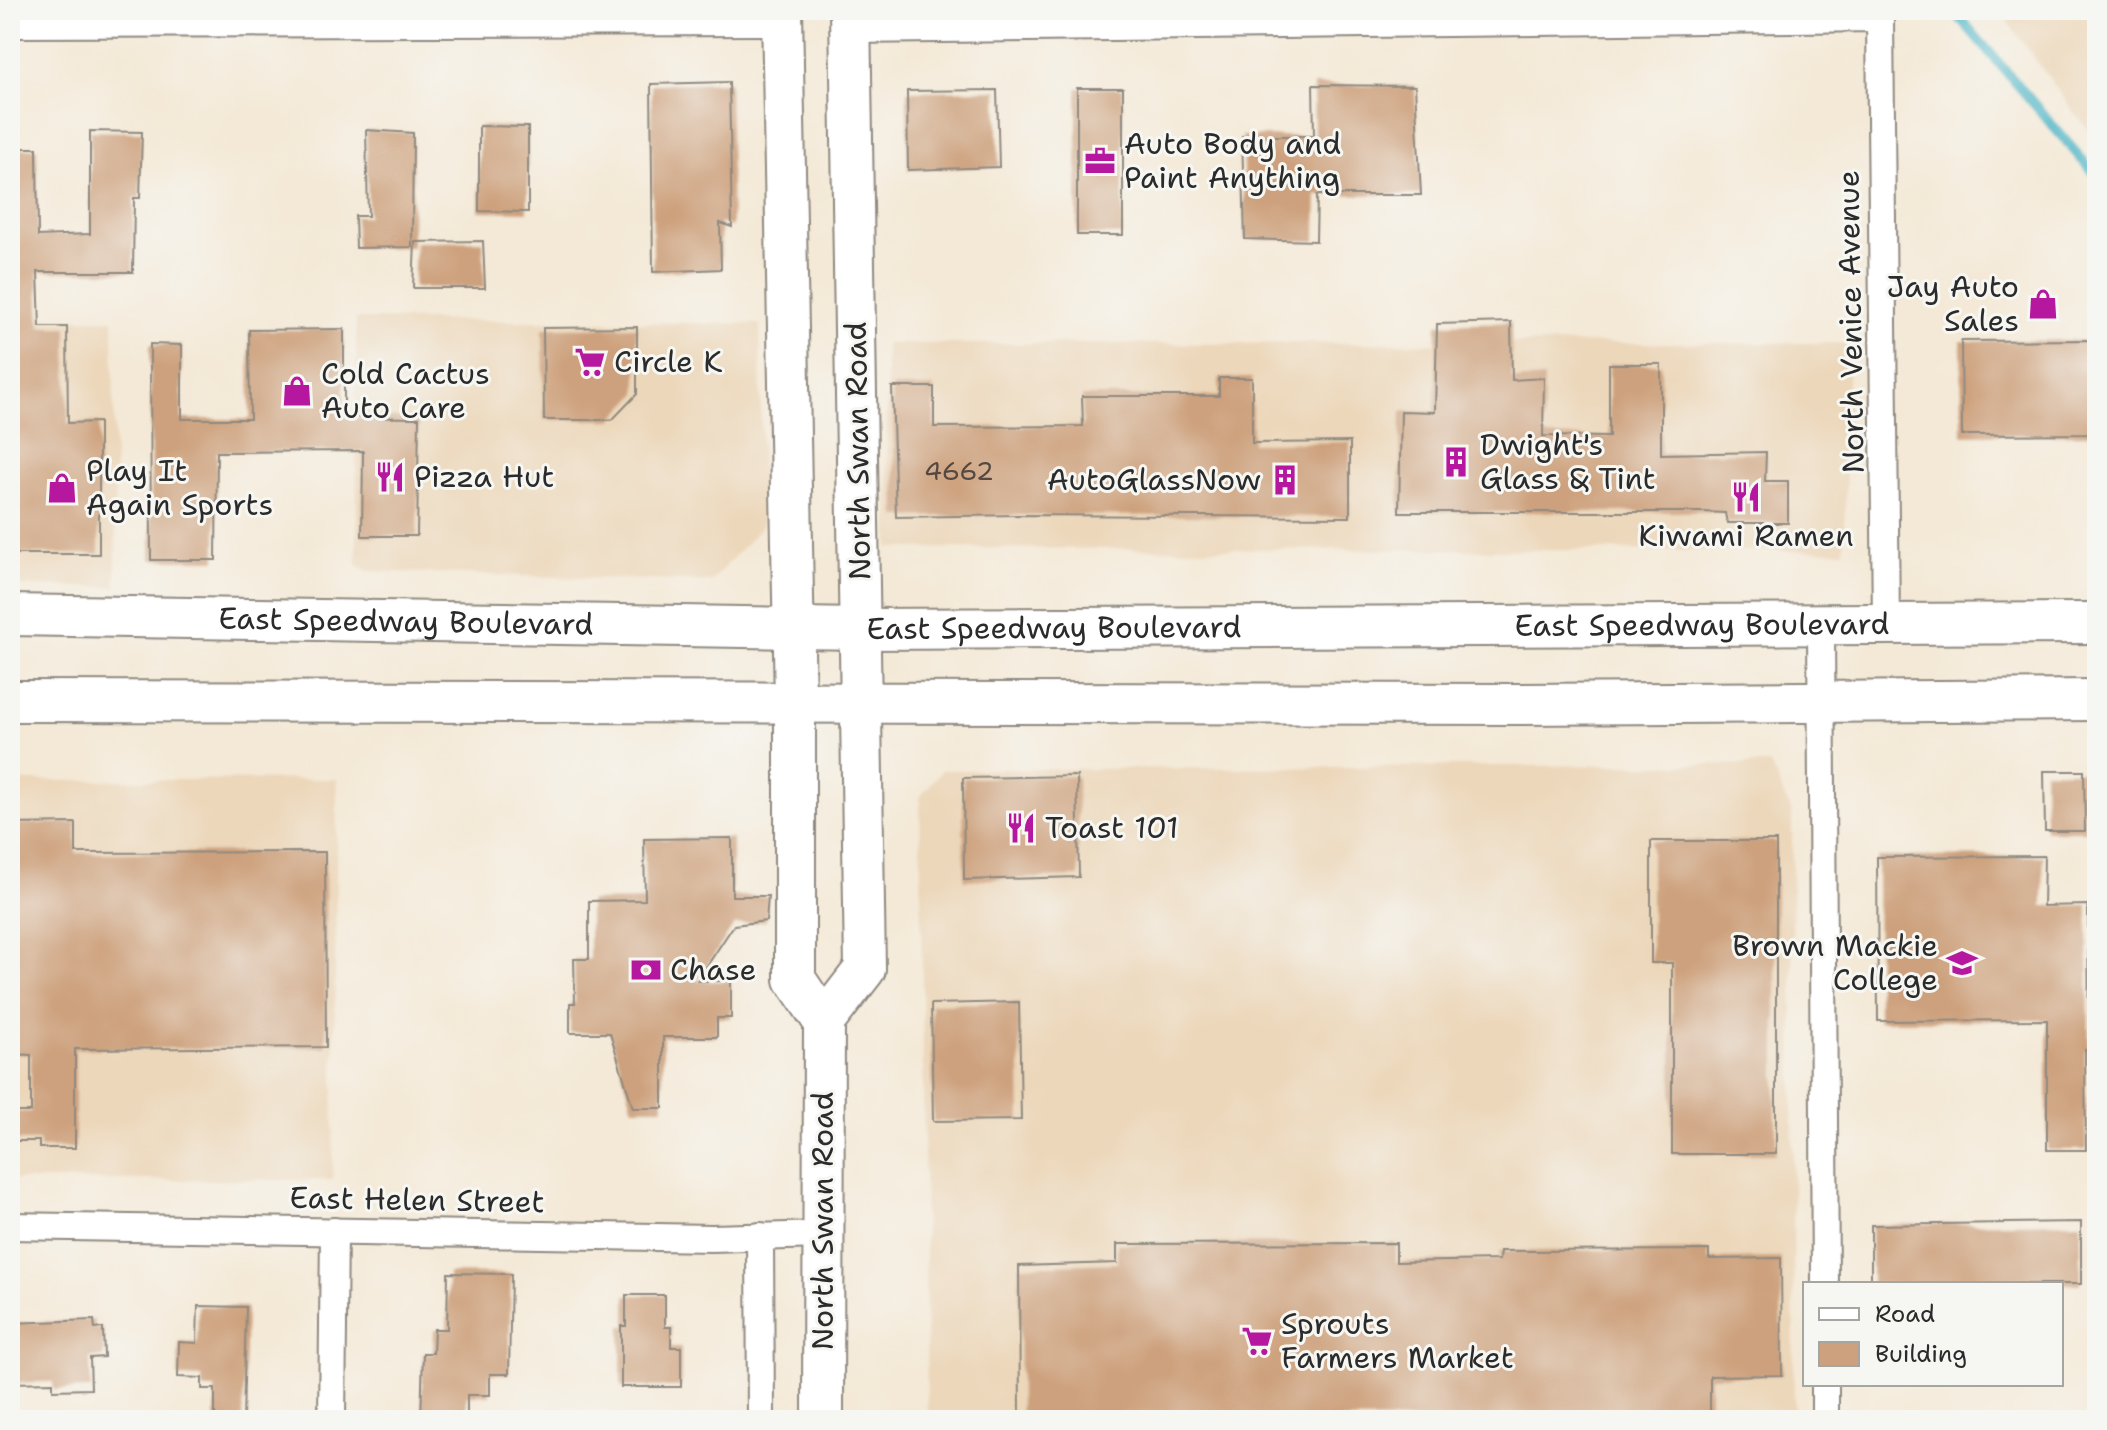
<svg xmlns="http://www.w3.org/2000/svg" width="2107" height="1430" font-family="'Shantell Sans',sans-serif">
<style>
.built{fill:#ecd7ba}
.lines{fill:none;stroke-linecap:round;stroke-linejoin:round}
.stream{stroke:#48b4c5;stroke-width:10}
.building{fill:#cda17d}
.street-casing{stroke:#908a81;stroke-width:30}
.primary-casing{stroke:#908a81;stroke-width:44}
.street{stroke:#fff;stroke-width:26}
.primary{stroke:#fff;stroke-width:40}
.labels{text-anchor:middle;stroke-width:6;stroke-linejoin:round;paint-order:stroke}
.number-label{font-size:26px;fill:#544840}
.poi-label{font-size:30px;fill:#2b2b2b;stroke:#f6f6f2;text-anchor:start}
.street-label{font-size:30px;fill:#2b2b2b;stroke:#f6f6f2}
</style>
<rect width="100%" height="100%" fill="#f6f6f2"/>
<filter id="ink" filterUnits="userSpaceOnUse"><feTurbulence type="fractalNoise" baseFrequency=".0125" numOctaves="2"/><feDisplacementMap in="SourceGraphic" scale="16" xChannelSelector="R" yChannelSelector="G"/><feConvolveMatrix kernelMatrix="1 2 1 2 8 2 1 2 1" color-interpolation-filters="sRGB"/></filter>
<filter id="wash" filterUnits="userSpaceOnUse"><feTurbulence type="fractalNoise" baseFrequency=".006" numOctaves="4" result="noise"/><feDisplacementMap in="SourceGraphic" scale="32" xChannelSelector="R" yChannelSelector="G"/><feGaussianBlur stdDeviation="1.8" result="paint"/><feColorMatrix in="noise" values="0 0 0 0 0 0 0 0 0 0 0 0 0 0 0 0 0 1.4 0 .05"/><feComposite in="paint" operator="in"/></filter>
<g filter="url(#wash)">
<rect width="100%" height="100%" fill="#f4e9d7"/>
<g class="built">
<polygon points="1999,10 2097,10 2097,140 2073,111"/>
<polygon points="113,319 116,587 10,586 10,320"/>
<polygon points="356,319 760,324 762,526 711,582 367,571 357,565"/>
<polygon points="1849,343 1844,551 889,548 886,344"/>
<polygon points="1770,764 1792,814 1794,1420 927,1420 920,797 942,770"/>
<polygon points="337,779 333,1180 10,1180 10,781"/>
</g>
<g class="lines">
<polyline class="stream" points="1953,10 2097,177"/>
</g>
<g id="blocks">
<g class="building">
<polygon points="729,82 732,227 720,223 721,269 653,272 651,84"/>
<polygon points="1313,85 1415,86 1421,195 1317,195 1316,241 1245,239 1242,136 1314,136"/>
<rect x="1077" y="88" width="46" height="147"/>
<polygon points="997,90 999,167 908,170 907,91"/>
<polygon points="479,126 528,127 528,212 479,211"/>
<polygon points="366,130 413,133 412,247 356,248 355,216 368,216"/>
<polygon points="90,131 142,132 140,198 134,198 133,272 38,272 40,327 67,327 68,423 99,422 99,554 10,554 10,148 37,148 38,236 90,234"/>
<polygon points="483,241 485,288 413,288 415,242"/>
<polygon points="1511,322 1512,380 1544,378 1543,436 1609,437 1609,364 1661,364 1661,454 1766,452 1765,481 1788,481 1788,523 1727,523 1725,513 1703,512 1399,512 1401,411 1435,412 1437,324"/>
<polygon points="637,327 637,394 612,420 544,420 543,328"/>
<polygon points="344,329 344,417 419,418 417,536 362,536 363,451 217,452 216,560 151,560 150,344 182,345 182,419 250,419 249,330"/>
<polygon points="2097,340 2097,434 1962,435 1961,341"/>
<polygon points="1219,378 1252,378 1252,443 1350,442 1350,517 1018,515 896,517 892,387 934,387 934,427 1083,426 1082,396 1219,396"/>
<polygon points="2044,771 2084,771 2085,831 2045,831"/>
<polygon points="1077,776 1079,877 964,880 963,778"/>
<polygon points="76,823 76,853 325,852 326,1047 75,1049 75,1148 39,1148 39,1141 13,1141 13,1112 31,1112 31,1055 10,1054 10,824"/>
<polygon points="732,838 732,896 768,896 766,921 734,925 697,981 731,981 731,1018 717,1018 717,1037 663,1037 663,1108 633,1108 610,1033 570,1033 570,1003 575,1003 574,959 589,959 589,901 645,900 644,839"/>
<polygon points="1651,841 1776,841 1776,1154 1672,1154 1672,963 1651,963"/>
<polygon points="2044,856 2043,906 2088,905 2089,1050 2085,1050 2086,1150 2047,1150 2047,1020 1878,1021 1877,857"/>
<polygon points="1019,1002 1021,1120 933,1121 931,1004"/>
<polygon points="2081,1222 2081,1284 1871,1284 1871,1225"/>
<polygon points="1396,1243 1396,1262 1499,1260 1500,1251 1709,1250 1709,1259 1781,1258 1782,1375 1710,1376 1710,1420 1020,1420 1019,1266 1117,1263 1117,1244"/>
<polygon points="448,1273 511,1274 509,1374 490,1374 490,1395 467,1395 467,1420 421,1420 423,1353 433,1353 434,1329 447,1329"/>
<polygon points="626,1295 665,1295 665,1327 671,1327 671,1347 681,1347 681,1387 621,1387 621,1326 626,1326"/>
<polygon points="198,1306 246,1307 243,1420 215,1420 215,1389 202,1389 202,1378 178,1377 179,1342 197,1343"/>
<polygon points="94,1320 95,1329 103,1328 104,1357 90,1358 91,1389 53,1390 53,1382 10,1383 10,1323"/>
</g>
</g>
</g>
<g filter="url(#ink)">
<use href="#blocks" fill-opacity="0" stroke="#908a81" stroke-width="2"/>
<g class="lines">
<g class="street-casing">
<g id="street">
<polyline points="10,24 782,22"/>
<polyline points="850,30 1880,18 1886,625"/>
<polyline points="1821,626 1825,1284"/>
<polyline points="10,1226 712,1238 822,1235"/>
<polyline points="760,1236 761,1420"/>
<polyline points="1825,1384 1825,1420"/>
<polyline points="332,1420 334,1231"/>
</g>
</g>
<g class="primary-casing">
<g id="primary">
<polyline points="782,10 795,703 795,979 824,1022 823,1420"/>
<path id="s1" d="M10,615L861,629L2097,623"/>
<polyline points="10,701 1519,704 2097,700"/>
<polyline points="824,1022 865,969 850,10"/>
</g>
</g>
<use href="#street" class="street"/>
<use href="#primary" class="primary"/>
</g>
</g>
<defs>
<g id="office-bare" transform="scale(2.4)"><path d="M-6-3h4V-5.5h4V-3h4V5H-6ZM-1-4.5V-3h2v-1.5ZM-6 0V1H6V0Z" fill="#b5179e" stroke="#f6f6f2" stroke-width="2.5" paint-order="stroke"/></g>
<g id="shop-bare" transform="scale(2.4)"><path d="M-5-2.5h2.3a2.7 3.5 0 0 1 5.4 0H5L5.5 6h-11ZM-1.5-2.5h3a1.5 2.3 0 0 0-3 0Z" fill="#b5179e" stroke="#f6f6f2" stroke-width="2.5" paint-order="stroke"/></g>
<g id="supermarket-bare" transform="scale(2.4)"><path d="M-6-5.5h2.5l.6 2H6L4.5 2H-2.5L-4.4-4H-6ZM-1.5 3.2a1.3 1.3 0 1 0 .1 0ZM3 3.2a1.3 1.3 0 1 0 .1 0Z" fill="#b5179e" stroke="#f6f6f2" stroke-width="2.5" paint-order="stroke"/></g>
<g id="building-bare" transform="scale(2.4)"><path d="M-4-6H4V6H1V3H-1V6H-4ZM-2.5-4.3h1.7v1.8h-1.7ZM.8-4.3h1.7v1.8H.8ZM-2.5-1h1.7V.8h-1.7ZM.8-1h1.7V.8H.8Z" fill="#b5179e" stroke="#f6f6f2" stroke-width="2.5" paint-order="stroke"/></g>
<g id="restaurant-bare" transform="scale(2.4)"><path d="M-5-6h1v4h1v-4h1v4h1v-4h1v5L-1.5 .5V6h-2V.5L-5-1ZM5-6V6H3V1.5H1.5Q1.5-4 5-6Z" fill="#b5179e" stroke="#f6f6f2" stroke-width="2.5" paint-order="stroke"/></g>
<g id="university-bare" transform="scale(2.4)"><path d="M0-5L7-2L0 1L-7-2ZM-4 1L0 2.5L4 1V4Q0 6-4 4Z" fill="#b5179e" stroke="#f6f6f2" stroke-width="2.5" paint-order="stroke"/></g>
<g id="bank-bare" transform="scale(2.4)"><path d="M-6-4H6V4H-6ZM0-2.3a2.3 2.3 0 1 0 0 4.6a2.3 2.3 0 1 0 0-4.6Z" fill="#b5179e" stroke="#f6f6f2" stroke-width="2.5" paint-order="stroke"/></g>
</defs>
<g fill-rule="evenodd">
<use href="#office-bare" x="1100" y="161"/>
<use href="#shop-bare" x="2043" y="304"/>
<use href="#supermarket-bare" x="590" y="362"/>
<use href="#shop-bare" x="297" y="391"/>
<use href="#building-bare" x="1456" y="462"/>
<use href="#restaurant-bare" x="390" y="477"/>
<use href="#building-bare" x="1285" y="480"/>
<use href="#shop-bare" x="62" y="488"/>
<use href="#restaurant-bare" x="1746" y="497"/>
<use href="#restaurant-bare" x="1021" y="828"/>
<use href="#university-bare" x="1962" y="963"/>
<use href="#bank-bare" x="646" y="970"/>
<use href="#supermarket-bare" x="1257" y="1341"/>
</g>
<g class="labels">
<g class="number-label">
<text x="959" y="480">4662</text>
</g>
<g class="poi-label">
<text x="1124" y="154">Auto Body and<tspan x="1124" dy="34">Paint Anything</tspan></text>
<text x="2019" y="297" text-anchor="end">Jay Auto<tspan x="2019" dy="34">Sales</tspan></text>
<text x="614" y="372">Circle K</text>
<text x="321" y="384">Cold Cactus<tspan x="321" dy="34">Auto Care</tspan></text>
<text x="1480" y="455">Dwight's<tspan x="1480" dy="34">Glass &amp; Tint</tspan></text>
<text x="86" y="481">Play It<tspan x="86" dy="34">Again Sports</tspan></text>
<text x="414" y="487">Pizza Hut</text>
<text x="1261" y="490" text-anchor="end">AutoGlassNow</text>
<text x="1746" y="546" text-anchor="middle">Kiwami Ramen</text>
<text x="1045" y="838">Toast 101</text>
<text x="1938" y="956" text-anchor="end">Brown Mackie<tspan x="1938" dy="34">College</tspan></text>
<text x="670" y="980">Chase</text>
<text x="1281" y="1334">Sprouts<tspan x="1281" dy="34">Farmers Market</tspan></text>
</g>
<g class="street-label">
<text transform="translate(1851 322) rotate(-91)" y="10">North Venice Avenue</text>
<text transform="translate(858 451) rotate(-91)" y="10">North Swan Road</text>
<text dy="10" stroke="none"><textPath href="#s1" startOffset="396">East Speedway Boulevard</textPath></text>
<text dy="10" stroke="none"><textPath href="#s1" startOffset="1692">East Speedway Boulevard</textPath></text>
<text dy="10" stroke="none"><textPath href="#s1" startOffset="1044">East Speedway Boulevard</textPath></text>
<text transform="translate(417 1200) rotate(1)" y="10">East Helen Street</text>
<text transform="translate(823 1221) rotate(-90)" y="10">North Swan Road</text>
</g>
</g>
<rect width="2107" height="1430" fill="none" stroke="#f6f6f2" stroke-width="40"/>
<rect x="1803" y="1282" width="260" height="104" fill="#f6f6f2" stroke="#a5a5a2" stroke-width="2"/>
<rect x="1819" y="1308" width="40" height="12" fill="#ffffff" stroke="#a5a5a2" stroke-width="2"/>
<text x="1875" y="1322" font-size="24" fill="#2b2b2b">Road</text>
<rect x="1819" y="1342" width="40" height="24" fill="#cda17d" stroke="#a5a5a2" stroke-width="2"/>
<text x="1875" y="1362" font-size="24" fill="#2b2b2b">Building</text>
</svg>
